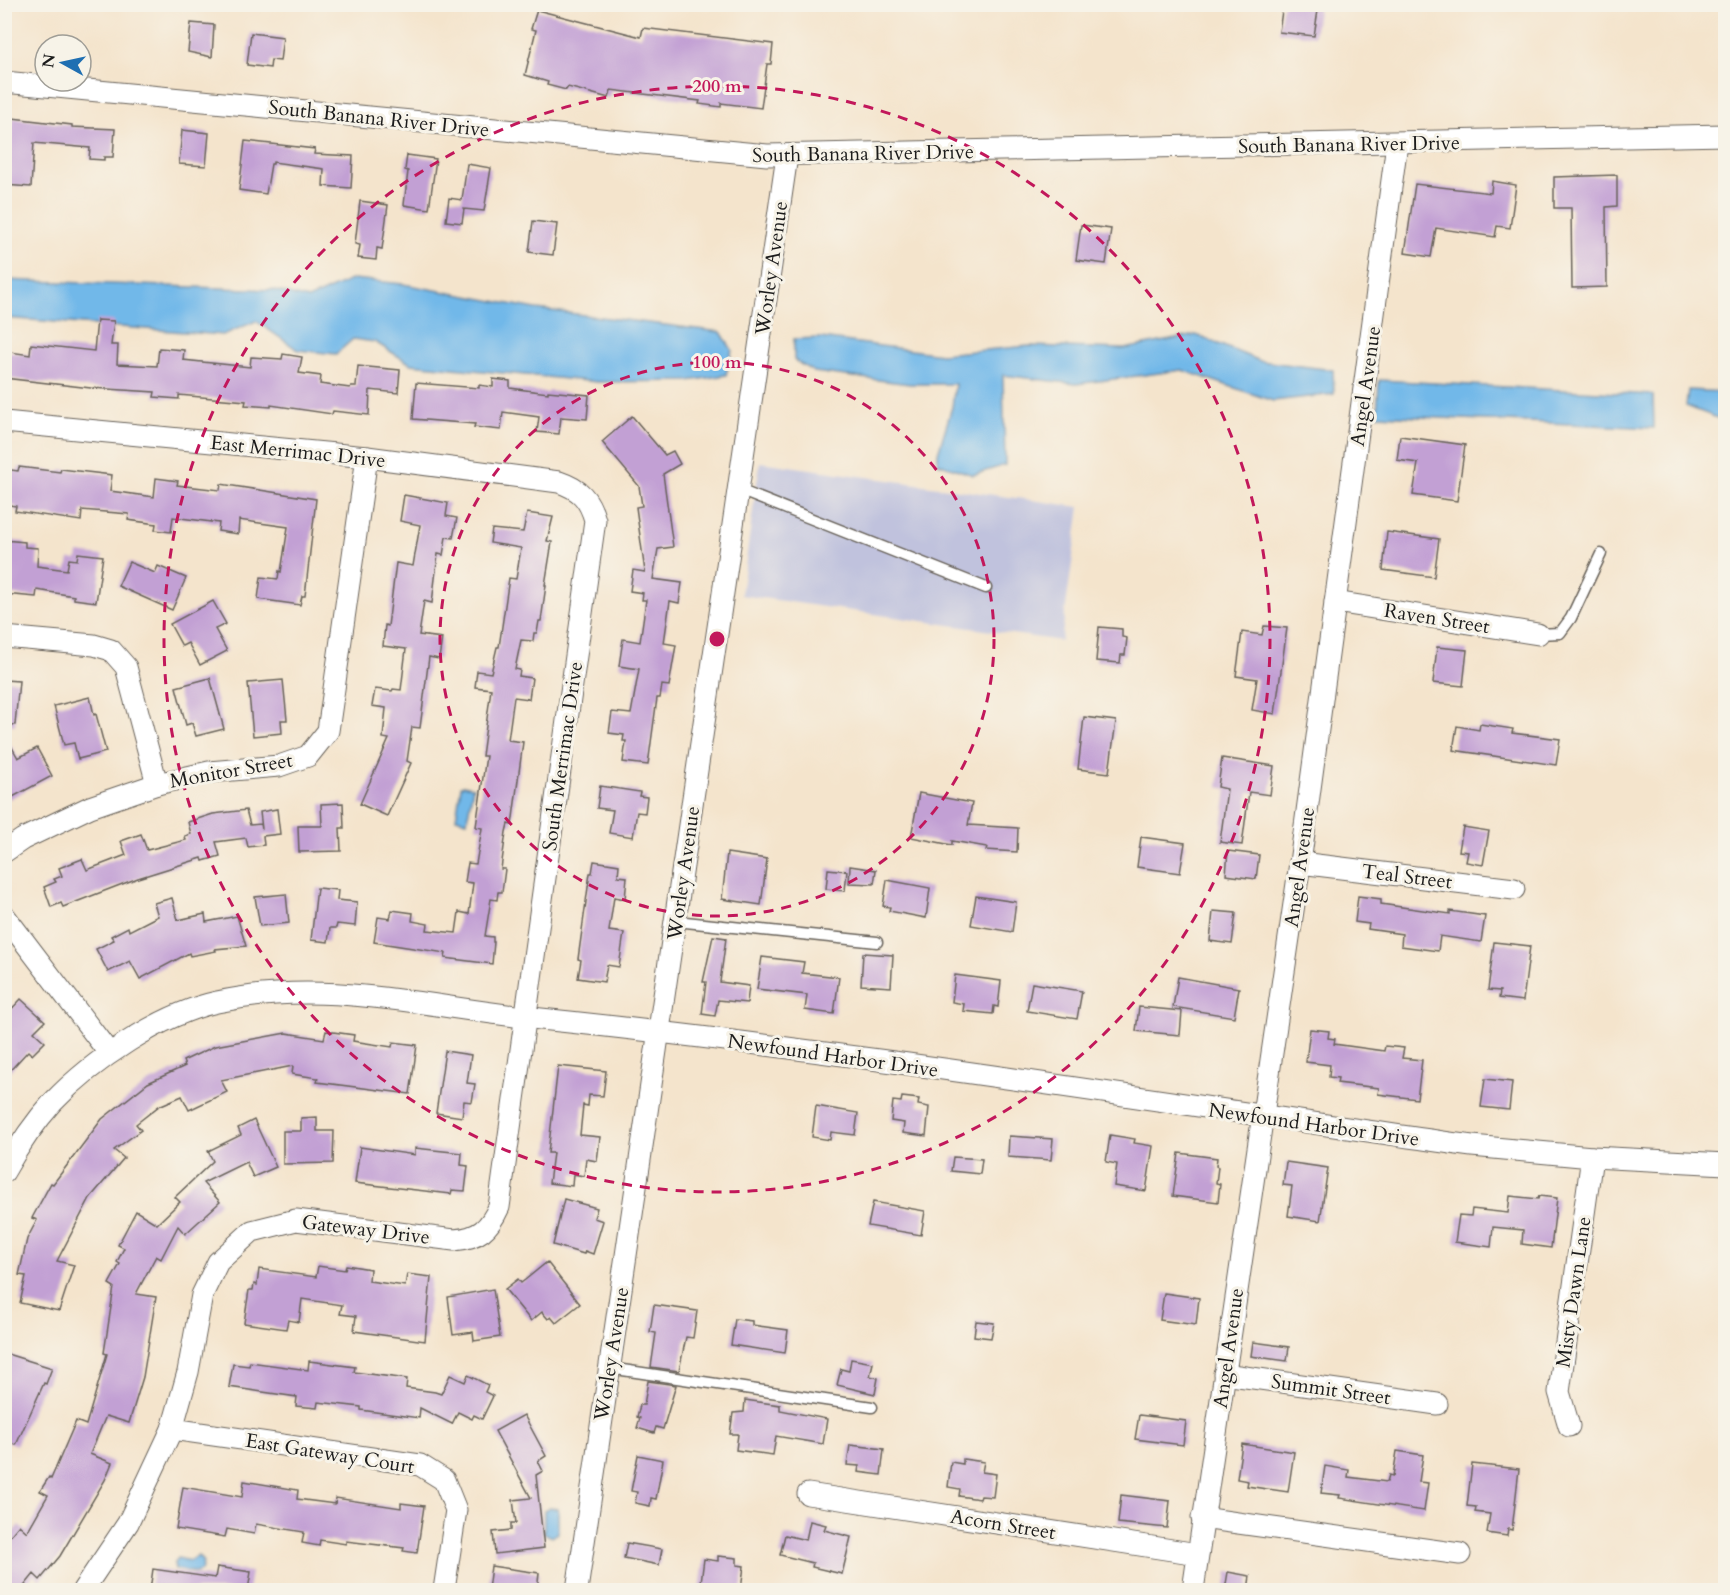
<svg xmlns="http://www.w3.org/2000/svg" width="1730" height="1595" font-family="Cardo,serif">
<style>
.industrial{fill:#c0c2dd}
.water{fill:#71b8e9;stroke:#466a82;stroke-width:1.5}
.building{fill:#c2a0d4}
.lines{fill:none;stroke-linecap:round;stroke-linejoin:round}
.lane-casing{stroke:#68625a;stroke-width:13}
.street-casing{stroke:#68625a;stroke-width:23}
.lane{stroke:#fff;stroke-width:10}
.street{stroke:#fff;stroke-width:21}
.ring{fill:none;stroke:#c2185b;stroke-width:3;stroke-dasharray:10 8}
.labels{text-anchor:middle;stroke-width:6;stroke-linejoin:round;paint-order:stroke}
.street-label{font-size:20px;fill:#1c1c1c;stroke:#f7f3e8}
.centre{fill:#c2185b;stroke:#f7f3e8;stroke-width:3}
.ring-label{font-size:18px;text-anchor:middle;font-weight:bold;fill:#c2185b;stroke:#f7f3e8;stroke-width:6;stroke-linejoin:round;paint-order:stroke}
</style>
<rect width="100%" height="100%" fill="#f7f3e8"/>
<filter id="ink" filterUnits="userSpaceOnUse"><feTurbulence type="fractalNoise" baseFrequency=".0167" numOctaves="2"/><feDisplacementMap in="SourceGraphic" scale="12" xChannelSelector="R" yChannelSelector="G"/><feConvolveMatrix kernelMatrix="1 2 1 2 8 2 1 2 1" color-interpolation-filters="sRGB"/></filter>
<filter id="wash" filterUnits="userSpaceOnUse"><feTurbulence type="fractalNoise" baseFrequency=".008" numOctaves="4" result="noise"/><feDisplacementMap in="SourceGraphic" scale="24" xChannelSelector="R" yChannelSelector="G"/><feGaussianBlur stdDeviation="1.35" result="paint"/><feColorMatrix in="noise" values="0 0 0 0 0 0 0 0 0 0 0 0 0 0 0 0 0 1.4 0 .05"/><feComposite in="paint" operator="in"/></filter>
<g filter="url(#wash)">
<rect width="100%" height="100%" fill="#f4e4cc"/>
<polygon class="industrial" points="760,462 1080,507 1061,641 741,595"/>
<g class="water">
<polygon points="353,279 403,284 536,309 721,332 732,350 726,375 688,381 598,382 411,364 375,342 353,339 336,354 298,350 256,321 223,335 5,318 5,280 273,290 308,299"/>
<polygon points="1196,335 1260,361 1333,370 1334,394 1273,401 1182,370 1076,384 1003,375 1005,465 973,475 938,463 938,453 952,407 955,384 910,384 814,372 794,360 794,339 821,338 941,354 1030,346 1124,349"/>
<polygon points="1379,380 1653,395 1654,428 1377,415"/>
<polygon points="1688,390 1725,392 1725,421 1686,406"/>
<polygon points="463,785 473,787 467,821 456,818 461,786"/>
<polygon points="550,1507 558,1509 558,1533 552,1537 544,1533 544,1510"/>
<polygon points="198,1556 203,1562 201,1571 196,1573 175,1569 174,1564 178,1558 190,1561"/>
</g>
<g id="blocks">
<g class="building">
<polygon points="1283,4 1319,4 1314,36 1279,32"/>
<polygon points="537,10 641,37 643,28 773,44 771,64 767,64 761,108 721,103 721,107 699,104 700,101 611,90 609,98 568,87 566,90 547,85 548,82 525,75 536,30 531,29"/>
<polygon points="191,23 214,25 212,57 188,52"/>
<polygon points="251,33 283,37 280,61 271,60 270,68 247,65"/>
<polygon points="12,118 72,125 72,127 115,129 113,157 104,157 104,160 89,159 90,148 34,143 31,187 4,185 4,154 10,155"/>
<polygon points="182,130 209,133 206,166 179,164"/>
<polygon points="245,141 315,149 314,154 353,156 351,188 323,186 324,169 273,162 273,164 271,164 266,194 239,190"/>
<polygon points="407,155 436,159 429,209 404,205 408,171 405,170"/>
<polygon points="467,164 491,168 484,211 464,209 462,223 446,221 449,198 462,200"/>
<polygon points="1617,175 1617,206 1606,207 1607,287 1572,288 1571,208 1554,208 1554,177"/>
<polygon points="1492,181 1516,185 1510,228 1497,226 1495,237 1436,228 1431,257 1405,253 1415,184 1491,193"/>
<polygon points="360,201 388,205 382,249 377,248 376,260 358,258 360,245 355,244"/>
<polygon points="533,221 557,224 553,255 529,252"/>
<polygon points="1081,225 1111,229 1106,264 1076,260"/>
<polygon points="97,320 114,321 111,345 118,345 117,364 157,366 159,348 184,350 183,360 250,367 251,357 282,359 283,354 302,357 299,373 321,376 320,384 350,388 351,386 356,386 358,366 400,370 398,393 370,390 369,415 333,411 332,414 271,405 271,407 245,405 246,401 179,395 179,399 154,397 155,392 91,388 4,378 4,351 30,355 31,344 94,351"/>
<polygon points="493,379 510,381 510,388 548,393 548,391 589,395 587,419 561,417 559,434 537,432 539,417 503,412 501,430 474,427 475,424 413,419 416,383 479,388 479,385 493,387"/>
<polygon points="632,416 665,455 673,451 680,464 663,474 673,547 658,549 653,579 682,583 679,603 670,601 664,643 676,645 669,686 662,685 660,698 657,698 648,765 623,762 626,741 623,741 624,735 609,733 612,712 631,714 639,669 619,666 623,639 640,642 646,600 642,600 643,593 630,591 633,570 645,572 636,507 642,506 639,486 602,442"/>
<polygon points="1400,436 1465,445 1457,501 1413,495 1418,463 1397,460"/>
<polygon points="19,467 60,472 61,469 112,475 110,491 154,497 156,478 178,481 177,485 220,490 221,484 316,499 305,596 302,596 300,605 258,599 261,577 278,579 279,571 281,572 288,527 239,520 238,534 218,531 219,523 173,517 171,532 155,530 156,524 128,520 129,514 82,510 81,521 15,511 16,506 4,504 4,469 18,471"/>
<polygon points="404,495 448,503 446,516 457,518 453,538 446,537 443,555 438,554 432,603 424,601 419,635 442,638 439,659 429,657 420,728 412,727 407,761 411,763 387,816 360,804 389,739 383,738 386,708 372,706 375,689 392,691 393,689 401,690 406,649 383,646 385,625 388,626 396,563 413,566 420,525 400,521"/>
<polygon points="527,513 553,517 547,541 552,542 545,585 546,585 541,621 539,621 537,633 534,633 533,641 521,640 515,669 520,670 519,676 532,678 529,699 514,697 508,740 523,742 512,825 508,824 506,832 501,869 505,869 502,892 498,892 497,900 491,899 485,936 493,937 493,942 494,942 492,964 445,958 446,953 374,942 378,917 390,919 392,910 413,913 412,921 428,924 427,930 456,933 459,912 469,914 473,883 465,882 468,863 476,864 482,828 476,827 486,756 482,756 491,689 475,687 477,671 491,673 497,647 499,647 509,578 516,579 521,548 490,543 492,529 523,532"/>
<polygon points="1387,532 1439,539 1434,577 1383,570"/>
<polygon points="4,540 25,542 25,547 38,548 37,566 67,570 69,559 77,560 78,553 103,556 96,602 74,599 74,596 37,590 36,597 4,594"/>
<polygon points="129,562 155,573 158,566 186,578 172,610 118,586"/>
<polygon points="213,601 226,624 215,629 227,651 200,665 188,643 182,646 170,624"/>
<polygon points="1264,626 1287,628 1275,714 1252,710 1257,679 1236,676 1242,632 1262,635"/>
<polygon points="1099,627 1122,629 1122,637 1127,638 1125,655 1121,655 1120,663 1096,661"/>
<polygon points="1437,647 1467,650 1463,686 1433,683"/>
<polygon points="210,678 224,729 196,736 192,723 186,725 176,687"/>
<polygon points="4,680 19,681 15,725 4,724"/>
<polygon points="283,680 287,720 281,720 282,733 253,736 248,683"/>
<polygon points="90,697 94,715 96,714 106,752 78,759 74,743 64,745 54,706"/>
<polygon points="1084,717 1116,721 1109,773 1078,769"/>
<polygon points="1480,724 1513,729 1512,733 1560,739 1556,765 1453,750 1457,726 1479,730"/>
<polygon points="4,733 18,758 37,748 52,776 9,799 4,789"/>
<polygon points="1222,758 1274,766 1270,795 1249,792 1242,845 1220,842 1227,789 1218,787"/>
<polygon points="600,786 640,792 639,796 647,797 645,813 637,812 633,837 609,833 613,810 597,808"/>
<polygon points="919,793 972,803 968,825 1018,828 1017,852 986,850 987,847 952,841 952,845 911,837"/>
<polygon points="343,803 344,828 340,828 341,851 299,852 298,826 322,826 321,804"/>
<polygon points="277,809 280,834 263,836 264,845 248,847 246,838 216,842 220,856 203,861 202,858 138,878 63,907 61,903 51,907 44,887 56,882 54,879 62,876 59,868 82,859 87,870 126,855 121,841 141,834 147,850 186,840 185,836 191,834 188,822 213,814 246,810 250,825 261,824 262,829 260,812"/>
<polygon points="1463,827 1489,831 1483,865 1466,862 1468,852 1459,851"/>
<polygon points="1141,837 1185,843 1180,873 1137,867"/>
<polygon points="1228,851 1259,855 1256,879 1226,875"/>
<polygon points="727,853 767,859 761,905 722,899"/>
<polygon points="594,861 619,865 618,876 627,877 625,899 614,897 609,931 624,933 619,967 607,965 604,982 578,978 581,960 578,959 590,873 592,873"/>
<polygon points="850,866 876,870 874,884 849,883"/>
<polygon points="828,869 847,871 845,891 826,889"/>
<polygon points="887,880 930,888 926,918 889,911 890,907 883,906"/>
<polygon points="317,888 338,890 337,900 357,902 355,926 337,924 336,928 330,928 328,942 311,940"/>
<polygon points="286,894 289,923 260,926 255,897"/>
<polygon points="976,896 1016,902 1012,932 971,925"/>
<polygon points="1358,896 1381,899 1381,904 1450,914 1450,911 1485,916 1481,942 1440,936 1438,951 1401,946 1402,934 1368,929 1369,924 1355,922"/>
<polygon points="172,898 178,920 205,914 206,922 237,916 246,946 215,949 216,951 190,956 189,953 140,979 130,961 108,972 96,949 114,940 111,936 128,927 129,931 158,916 154,903"/>
<polygon points="1213,911 1236,913 1232,944 1210,941"/>
<polygon points="713,936 726,938 720,982 749,986 747,1003 718,1000 715,1016 702,1014 706,982 703,982"/>
<polygon points="1494,942 1530,946 1523,1001 1499,998 1500,991 1488,990"/>
<polygon points="863,953 893,955 891,987 861,985"/>
<polygon points="762,957 804,962 802,973 839,977 834,1014 805,1010 807,995 757,989"/>
<polygon points="955,975 1001,981 998,1007 994,1006 993,1014 963,1011 964,1004 952,1002"/>
<polygon points="1178,977 1239,988 1234,1017 1173,1007"/>
<polygon points="1032,983 1082,991 1077,1019 1027,1011"/>
<polygon points="21,999 45,1021 34,1032 45,1042 32,1055 28,1051 4,1077 4,1017"/>
<polygon points="1139,1007 1182,1011 1180,1035 1136,1031"/>
<polygon points="1310,1029 1329,1031 1328,1038 1335,1039 1334,1044 1384,1051 1385,1046 1404,1048 1402,1058 1422,1060 1417,1099 1378,1094 1379,1088 1337,1083 1338,1078 1329,1077 1330,1065 1306,1062"/>
<polygon points="326,1031 354,1035 353,1041 392,1047 393,1042 417,1045 410,1094 317,1082 318,1078 292,1074 293,1066 221,1080 227,1092 189,1110 182,1096 159,1106 136,1124 141,1130 114,1150 124,1158 90,1198 57,1261 74,1265 59,1311 20,1303 26,1276 19,1275 27,1239 37,1220 32,1218 51,1183 53,1184 102,1119 148,1083 185,1066 183,1061 215,1046 286,1033 324,1039"/>
<polygon points="445,1051 471,1055 467,1083 475,1084 472,1102 464,1101 462,1117 436,1113"/>
<polygon points="558,1066 606,1071 603,1096 589,1095 588,1106 583,1105 580,1135 600,1137 597,1161 586,1159 584,1176 573,1174 572,1186 549,1183 553,1153 548,1153"/>
<polygon points="1485,1079 1512,1082 1509,1110 1481,1107"/>
<polygon points="902,1097 919,1099 918,1105 929,1107 926,1136 903,1133 904,1123 891,1121 893,1101 901,1102"/>
<polygon points="816,1106 858,1113 855,1135 831,1132 830,1140 812,1137"/>
<polygon points="317,1117 317,1131 334,1131 333,1163 283,1164 283,1131 301,1131 301,1118"/>
<polygon points="254,1120 276,1167 253,1177 246,1162 203,1183 220,1202 185,1234 178,1226 161,1259 156,1256 136,1294 156,1297 143,1377 129,1423 106,1416 90,1454 112,1463 105,1480 60,1556 40,1580 34,1574 21,1590 11,1590 4,1585 4,1543 19,1525 27,1532 48,1495 40,1491 49,1477 51,1479 76,1421 86,1425 107,1354 104,1353 114,1287 109,1284 120,1264 117,1262 124,1248 118,1245 136,1211 157,1224 180,1202 175,1197 213,1161 208,1151 241,1135 238,1128"/>
<polygon points="1110,1135 1135,1139 1134,1143 1153,1146 1146,1191 1114,1186 1117,1164 1106,1162"/>
<polygon points="1009,1136 1053,1139 1051,1160 1008,1157"/>
<polygon points="360,1147 415,1155 415,1148 462,1153 461,1165 468,1166 465,1191 452,1190 451,1194 355,1183"/>
<polygon points="1179,1153 1217,1158 1216,1166 1218,1167 1216,1183 1220,1184 1218,1202 1173,1196"/>
<polygon points="953,1157 982,1159 980,1174 951,1171"/>
<polygon points="1286,1162 1328,1168 1320,1221 1288,1216 1292,1186 1283,1185"/>
<polygon points="1510,1196 1538,1199 1539,1196 1557,1198 1551,1248 1522,1244 1523,1230 1493,1227 1491,1247 1455,1242 1459,1215 1471,1216 1472,1209 1508,1213"/>
<polygon points="564,1199 597,1208 594,1218 603,1221 593,1254 585,1251 584,1254 553,1245"/>
<polygon points="873,1202 925,1211 921,1235 868,1226"/>
<polygon points="547,1262 580,1304 556,1323 551,1317 548,1319 542,1312 531,1321 505,1289 518,1279 521,1283 525,1280"/>
<polygon points="346,1265 370,1269 369,1281 405,1286 407,1274 431,1277 425,1341 354,1331 356,1316 340,1314 342,1305 302,1299 299,1322 288,1320 286,1329 244,1323 249,1290 253,1290 254,1284 257,1285 259,1269 316,1277 318,1266 345,1270"/>
<polygon points="493,1289 500,1337 474,1341 473,1332 453,1335 448,1297"/>
<polygon points="1164,1293 1199,1298 1196,1325 1160,1320"/>
<polygon points="654,1305 697,1311 693,1338 686,1337 679,1371 651,1367 656,1333 650,1332"/>
<polygon points="735,1319 752,1321 752,1325 788,1330 785,1353 731,1345"/>
<polygon points="976,1321 994,1323 991,1338 974,1336"/>
<polygon points="1253,1342 1289,1347 1287,1361 1251,1356"/>
<polygon points="4,1353 52,1368 46,1384 44,1383 16,1445 4,1440"/>
<polygon points="851,1359 873,1363 870,1376 878,1378 875,1394 837,1385 841,1369 849,1371"/>
<polygon points="309,1361 355,1367 354,1372 407,1379 406,1388 435,1392 441,1394 450,1375 465,1382 468,1375 488,1385 485,1392 493,1396 482,1419 474,1415 472,1419 458,1412 452,1424 420,1408 419,1418 361,1410 361,1407 318,1402 317,1408 296,1406 297,1397 229,1387 233,1364 249,1366 250,1362 308,1370"/>
<polygon points="648,1381 676,1385 663,1429 656,1427 654,1433 637,1428 640,1418 637,1417 640,1405 644,1405"/>
<polygon points="745,1400 780,1405 780,1410 827,1419 823,1444 776,1436 773,1455 736,1450 738,1434 730,1434 733,1413 744,1412"/>
<polygon points="524,1415 546,1456 538,1461 543,1471 536,1475 544,1548 495,1554 493,1532 511,1530 511,1523 516,1523 513,1500 531,1498 495,1431"/>
<polygon points="1139,1415 1186,1421 1183,1445 1135,1439"/>
<polygon points="1242,1444 1294,1452 1288,1492 1247,1486 1248,1481 1237,1479"/>
<polygon points="850,1445 884,1449 881,1475 858,1472 859,1466 847,1465"/>
<polygon points="1397,1451 1423,1455 1419,1482 1428,1483 1424,1511 1339,1498 1340,1495 1321,1493 1325,1466 1349,1470 1348,1477 1387,1482 1389,1475 1393,1476"/>
<polygon points="638,1455 663,1460 656,1499 651,1498 650,1506 635,1503 637,1492 631,1491"/>
<polygon points="963,1459 984,1462 982,1472 996,1474 993,1497 981,1496 980,1499 959,1496 960,1489 948,1487 951,1462 963,1464"/>
<polygon points="1472,1464 1519,1469 1512,1530 1508,1529 1507,1536 1487,1533 1490,1514 1475,1512 1476,1507 1467,1506"/>
<polygon points="244,1481 298,1490 297,1499 335,1504 336,1498 401,1508 401,1503 424,1506 417,1553 403,1551 404,1548 346,1541 346,1544 320,1540 319,1546 302,1543 304,1532 256,1524 254,1534 227,1529 225,1537 176,1529 183,1487 242,1497"/>
<polygon points="1121,1495 1170,1501 1167,1528 1118,1523"/>
<polygon points="810,1521 826,1525 824,1530 851,1537 842,1574 812,1567 813,1563 780,1555 785,1535 806,1540"/>
<polygon points="627,1543 662,1549 659,1565 624,1558"/>
<polygon points="718,1556 737,1558 737,1565 744,1566 741,1590 700,1590 704,1559 718,1561"/>
<polygon points="491,1566 539,1573 537,1590 488,1590"/>
<polygon points="217,1567 251,1572 248,1590 150,1590 153,1569 215,1578"/>
<polygon points="1228,1572 1250,1576 1248,1590 1225,1590"/>
</g>
</g>
</g>
<g filter="url(#ink)">
<use href="#blocks" fill-opacity="0" stroke="#68625a" stroke-width="1.5"/>
<g class="lines">
<g class="lane-casing">
<g id="lane">
<polyline points="739,490 986,588"/>
<polyline points="1538,634 1560,633 1571,618 1601,554"/>
<polyline points="676,921 877,942"/>
<polyline points="609,1368 872,1407"/>
</g>
</g>
<g class="street-casing">
<g id="street">
<polyline points="4,82 767,155 1726,135"/>
<path d="M4,422L367,457L559,482C580,489 589,499 595,520L499,1207C489,1229 479,1238 454,1240L296,1220L252,1231L218,1262L202,1295L188,1372L172,1429L128,1523L83,1590"/>
<polyline points="1335,602 1538,634"/>
<polyline points="4,637 94,645 111,650 126,667 157,784"/>
<polyline points="4,852 23,839 90,807 157,784 209,772 279,766 308,756 328,731 367,457"/>
<polyline points="1300,863 1514,889"/>
<polyline points="4,915 109,1053"/>
<path d="M4,1172C18,1147 34,1123 53,1102C92,1061 161,1014 217,1002C327,978 431,1008 541,1019C852,1051 1162,1102 1472,1146L1592,1157L1726,1164"/>
<polyline points="1224,1374 1437,1404"/>
<polyline points="1569,1426 1559,1392 1592,1157"/>
<polyline points="172,1429 420,1465 444,1480 456,1510 444,1590"/>
<polyline points="808,1494 1198,1554"/>
<polyline points="1202,1518 1460,1554"/>
<polyline points="577,1590 787,156"/>
<polyline points="1193,1590 1300,863 1397,143"/>
</g>
</g>
<use href="#lane" class="lane"/>
<use href="#street" class="street"/>
</g>
</g>
<g class="ring">
<circle cx="717" cy="639" r="277"/>
<circle cx="717" cy="639" r="553"/>
</g>
<g class="labels">
<g class="street-label">
<text transform="translate(379 118) rotate(6)" y="7">South Banana River Drive</text>
<text transform="translate(1349 144) rotate(-1)" y="7">South Banana River Drive</text>
<text transform="translate(863 153) rotate(-1)" y="7">South Banana River Drive</text>
<text transform="translate(771 268) rotate(-82)" y="7">Worley Avenue</text>
<text transform="translate(1365 386) rotate(-82)" y="7">Angel Avenue</text>
<text transform="translate(298 451) rotate(6)" y="7">East Merrimac Drive</text>
<text transform="translate(1437 618) rotate(9)" y="7">Raven Street</text>
<text transform="translate(562 756) rotate(-82)" y="7">South Merrimac Drive</text>
<text transform="translate(231 770) rotate(-10)" y="7">Monitor Street</text>
<text transform="translate(1299 867) rotate(-82)" y="7">Angel Avenue</text>
<text transform="translate(683 873) rotate(-82)" y="7">Worley Avenue</text>
<text transform="translate(1407 876) rotate(7)" y="7">Teal Street</text>
<text transform="translate(833 1055) rotate(8)" y="7">Newfound Harbor Drive</text>
<text transform="translate(1314 1124) rotate(8)" y="7">Newfound Harbor Drive</text>
<text transform="translate(366 1229) rotate(7)" y="7">Gateway Drive</text>
<text transform="translate(1573 1292) rotate(-82)" y="7">Misty Dawn Lane</text>
<text transform="translate(1228 1348) rotate(-82)" y="7">Angel Avenue</text>
<text transform="translate(611 1354) rotate(-81)" y="7">Worley Avenue</text>
<text transform="translate(1331 1389) rotate(8)" y="7">Summit Street</text>
<text transform="translate(330 1453) rotate(9)" y="7">East Gateway Court</text>
<text transform="translate(1003 1524) rotate(9)" y="7">Acorn Street</text>
</g>
</g>
<circle cx="717" cy="639" r="9" class="centre"/>
<g class="ring-label">
<text x="717" y="92">200 m</text>
<text x="717" y="368">100 m</text>
</g>
<rect width="1730" height="1595" fill="none" stroke="#f7f3e8" stroke-width="24"/>
<g transform="translate(63 63) rotate(278)"><circle r="28" fill="#f7f3e8" stroke="#9f9d96" stroke-width="1.5"/>
<path d="M0-4.5L10 22L0 15L-10 22Z" fill="#1f6fb2"/>
<text y="-9" font-size="16" font-weight="bold" text-anchor="middle" fill="#1c1c1c">N</text>
</g>
</svg>
